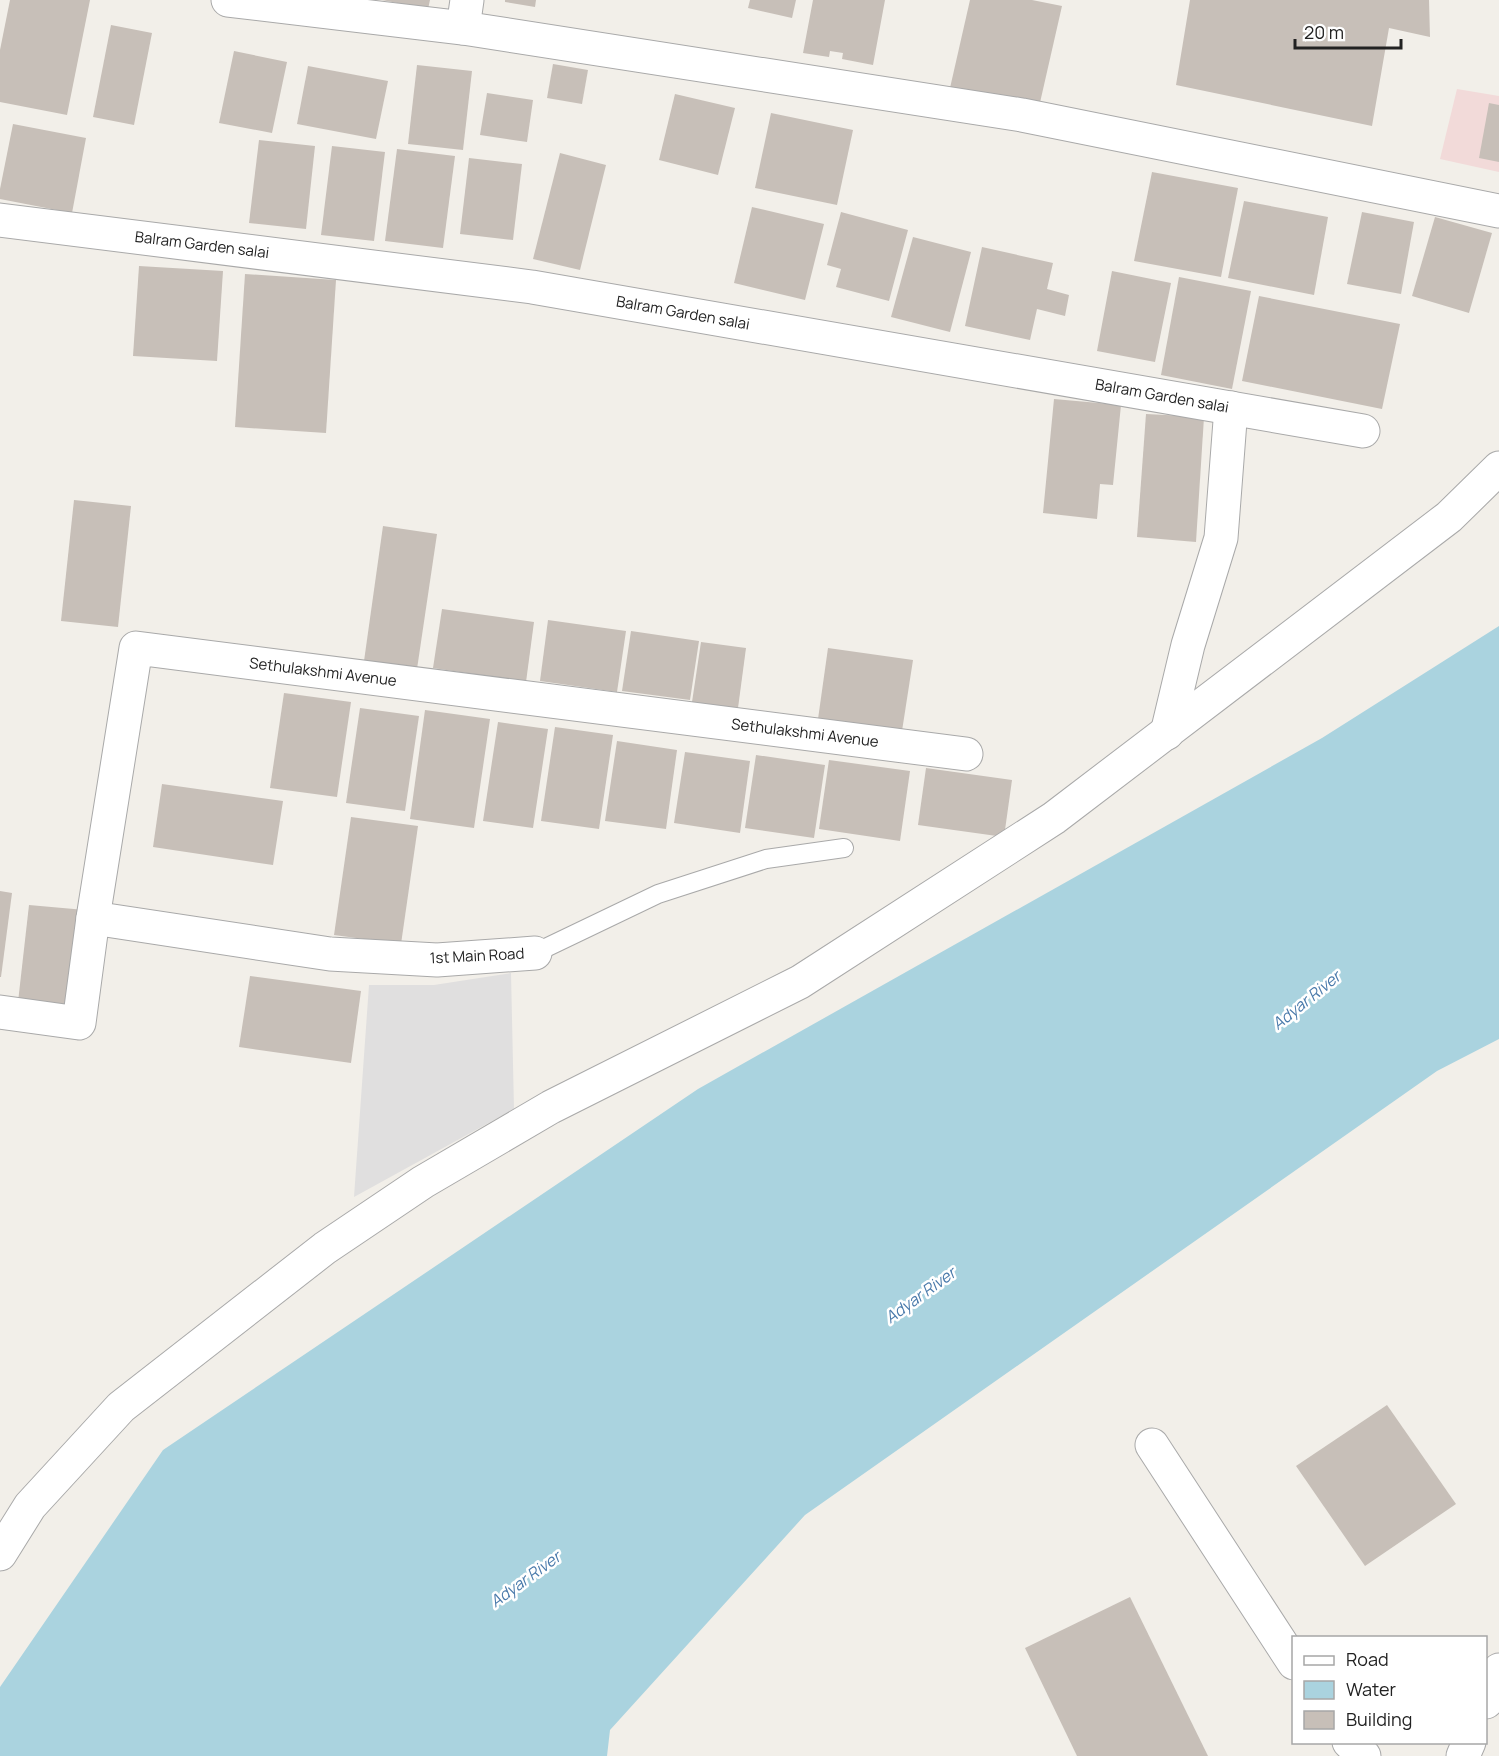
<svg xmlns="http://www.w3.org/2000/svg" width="1499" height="1756" font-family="Manrope,sans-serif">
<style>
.residential{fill:#e0dfdf}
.commercial{fill:#f2dad9}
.water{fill:#aad3df}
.building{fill:#c7bfb8}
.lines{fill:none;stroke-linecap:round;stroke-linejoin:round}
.lane-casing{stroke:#a9a9a9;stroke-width:20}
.street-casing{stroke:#a9a9a9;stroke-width:35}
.lane{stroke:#fff;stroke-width:18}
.street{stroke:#fff;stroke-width:33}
.labels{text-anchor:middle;stroke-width:5;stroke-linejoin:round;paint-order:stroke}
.street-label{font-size:15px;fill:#222;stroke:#fff}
.water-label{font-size:16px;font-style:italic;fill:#4a7aab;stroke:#fff}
</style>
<rect width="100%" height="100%" fill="#f2efe9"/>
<polygon class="residential" points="511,973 514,1109 354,1197 369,985 434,985"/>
<polygon class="commercial" points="1457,89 1499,96 1499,172 1440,159"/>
<polygon class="water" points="1499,626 1499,1039 1437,1071 805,1515 610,1730 607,1756 0,1756 0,1687 163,1450 698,1089 1322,738"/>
<g class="building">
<polygon points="10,0 90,0 67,115 0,102 0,50"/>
<polygon points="382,0 430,0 428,9"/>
<polygon points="505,0 536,0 535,7 505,2"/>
<polygon points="750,0 796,0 792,18 748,8"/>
<polygon points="813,0 885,0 873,65 842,59 843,53 830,51 829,57 803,53"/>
<polygon points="970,0 1032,0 1062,6 1039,107 950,88"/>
<polygon points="1190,0 1429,0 1430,37 1389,28 1372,126 1176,85"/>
<polygon points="111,25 152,33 134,125 93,117"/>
<polygon points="234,51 287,62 272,133 219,123"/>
<polygon points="553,64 588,70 582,104 547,98"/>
<polygon points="417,65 472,71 463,150 408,144"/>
<polygon points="308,66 388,81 376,139 297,124"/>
<polygon points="487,93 533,100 527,142 480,135"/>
<polygon points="675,94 735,108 718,175 659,160"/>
<polygon points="1489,103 1499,105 1499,162 1479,158"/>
<polygon points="771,113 853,130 837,205 755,188"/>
<polygon points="13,124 86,138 72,213 0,199 0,189"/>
<polygon points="259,140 315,146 306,229 249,223"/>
<polygon points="332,146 385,152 374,241 321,235"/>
<polygon points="397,149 455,156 443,248 385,241"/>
<polygon points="560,153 606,165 580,270 533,259"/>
<polygon points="469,158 522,164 513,240 460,234"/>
<polygon points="1152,172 1238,188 1221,277 1134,261"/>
<polygon points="1244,201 1328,217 1314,295 1228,278"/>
<polygon points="752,207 824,224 805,300 734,283"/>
<polygon points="841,212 908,230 889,301 836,287 841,269 827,265"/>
<polygon points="1362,212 1414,222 1401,294 1347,284"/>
<polygon points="1435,217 1492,233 1469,313 1412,296"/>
<polygon points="913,237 971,252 950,332 891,317"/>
<polygon points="982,247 1053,263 1047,289 1069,295 1065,316 1037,309 1030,340 965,326"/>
<polygon points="139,266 223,271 217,361 133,356"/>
<polygon points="1112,271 1171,283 1155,362 1097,351"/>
<polygon points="245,274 336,280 326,433 235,427"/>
<polygon points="1179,277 1251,291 1232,389 1161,375"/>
<polygon points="1259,296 1400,324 1382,409 1242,381"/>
<polygon points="1054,399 1121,405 1113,485 1100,484 1097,519 1043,513"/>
<polygon points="1146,414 1204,417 1196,542 1137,537"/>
<polygon points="74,500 131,506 118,627 61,621"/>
<polygon points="383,526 437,534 417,669 364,661"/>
<polygon points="442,609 534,622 526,682 433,668"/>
<polygon points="548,620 626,631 617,692 540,681"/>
<polygon points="631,631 699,641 690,700 622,691"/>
<polygon points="701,642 746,648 738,708 692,702"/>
<polygon points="828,648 913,660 902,731 818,719"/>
<polygon points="284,693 351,702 337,797 270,788"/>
<polygon points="360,708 419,716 405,811 346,803"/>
<polygon points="425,710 490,719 474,828 410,819"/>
<polygon points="498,722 548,729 533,828 483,821"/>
<polygon points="555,727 613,735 599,829 541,821"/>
<polygon points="617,741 677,750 666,829 605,821"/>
<polygon points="685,752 750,761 740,833 674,823"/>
<polygon points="756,755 825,765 814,838 745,828"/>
<polygon points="829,760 910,771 900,841 819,829"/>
<polygon points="926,768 1012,780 1004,837 918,825"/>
<polygon points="162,784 283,801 273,865 153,847"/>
<polygon points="351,817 418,826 401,944 334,935"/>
<polygon points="0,891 12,893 1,977 0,977"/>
<polygon points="29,905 85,910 74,1007 18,1002"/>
<polygon points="250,976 361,991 351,1063 239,1047"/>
<polygon points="1387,1405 1456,1504 1365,1566 1296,1466"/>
<polygon points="1130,1597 1208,1756 1077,1756 1025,1648"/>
</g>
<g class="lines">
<g class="lane-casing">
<polyline id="lane" points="535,953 658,894 766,859 844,848"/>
</g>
<g class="street-casing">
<g id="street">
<polyline points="228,0 463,28 1022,115 1499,211"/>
<polyline points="463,28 467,0"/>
<polyline points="0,220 532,287 1363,431"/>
<polyline points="1167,733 1188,645 1221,538 1231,408"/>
<polyline points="93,918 330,954 437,960 535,953"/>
<polyline points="0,1012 79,1023 93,918 136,648 966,754"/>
<polyline points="1152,1445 1294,1663"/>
<polyline points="0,1554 30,1506 121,1407 325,1248 423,1182 551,1107 800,982 1054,818 1449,517 1499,468"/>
<polyline points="1486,1702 1499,1670"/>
<polyline points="1349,1742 1364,1756"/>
<polyline points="1463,1756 1469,1742"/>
</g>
</g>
<use href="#lane" class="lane"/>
<use href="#street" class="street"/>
</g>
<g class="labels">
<g class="street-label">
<text transform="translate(202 245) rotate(7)" y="5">Balram Garden salai</text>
<text transform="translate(683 313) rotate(10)" y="5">Balram Garden salai</text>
<text transform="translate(1162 396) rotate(10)" y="5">Balram Garden salai</text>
<text transform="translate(323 672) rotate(7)" y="5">Sethulakshmi Avenue</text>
<text transform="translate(805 733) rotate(7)" y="5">Sethulakshmi Avenue</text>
<text transform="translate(477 956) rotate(-3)" y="5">1st Main Road</text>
</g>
<g class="water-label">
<text transform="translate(1306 1000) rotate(-39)" y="6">Adyar River</text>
<text transform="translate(920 1295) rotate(-36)" y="6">Adyar River</text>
<text transform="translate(525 1579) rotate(-36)" y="6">Adyar River</text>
</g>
</g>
<rect x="1292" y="1636" width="195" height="108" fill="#ffffff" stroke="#a7a7a7" stroke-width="1.5"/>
<rect x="1304" y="1656" width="30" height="9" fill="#ffffff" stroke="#a7a7a7" stroke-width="1.5"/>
<text x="1346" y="1666" font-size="18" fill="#222222">Road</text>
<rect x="1304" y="1681" width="30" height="18" fill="#aad3df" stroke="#a7a7a7" stroke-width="1.5"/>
<text x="1346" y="1696" font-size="18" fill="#222222">Water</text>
<rect x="1304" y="1711" width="30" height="18" fill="#c7bfb8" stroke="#a7a7a7" stroke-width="1.5"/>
<text x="1346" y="1726" font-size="18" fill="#222222">Building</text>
<path d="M1295 39v9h106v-9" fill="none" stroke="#222222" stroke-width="3"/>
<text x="1304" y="39" font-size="18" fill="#222222" stroke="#ffffff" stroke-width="4.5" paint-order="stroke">20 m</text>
</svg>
